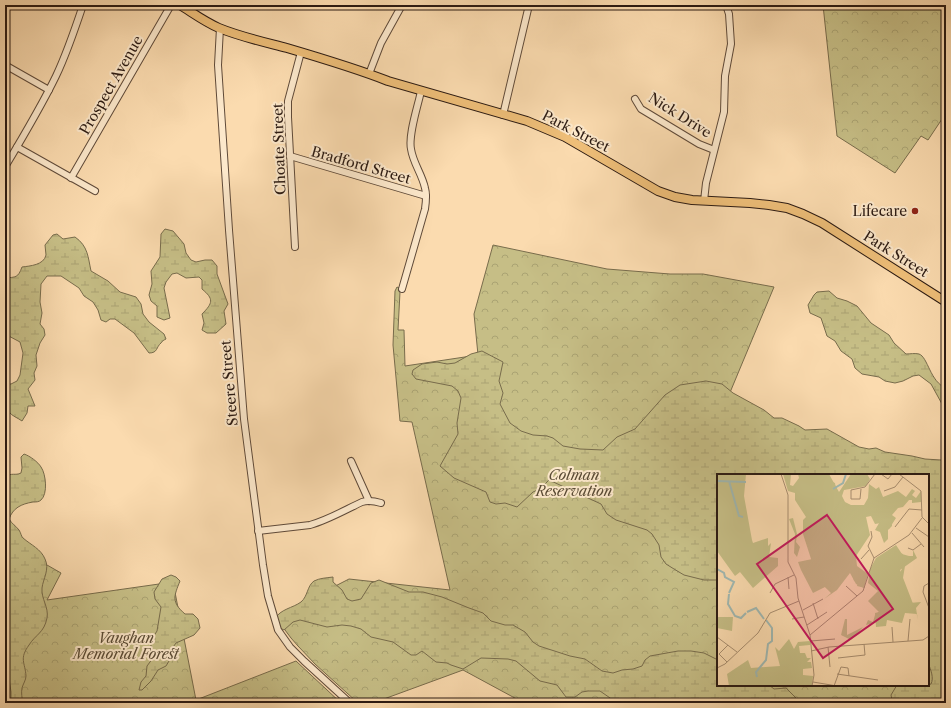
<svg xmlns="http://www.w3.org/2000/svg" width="951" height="708" font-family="'Libre Caslon Text',serif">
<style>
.forest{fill:url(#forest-crowns);stroke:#786c4c}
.wetland{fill:url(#wetland-marsh);stroke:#786c4c}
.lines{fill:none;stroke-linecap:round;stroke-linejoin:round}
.minor-casing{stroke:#5f4a39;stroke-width:8}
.major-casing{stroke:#2b1a12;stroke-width:10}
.minor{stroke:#fce8cb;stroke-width:6}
.major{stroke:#eebe78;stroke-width:8}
.poi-dot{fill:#8f2418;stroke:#fce8cb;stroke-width:1.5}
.labels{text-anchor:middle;stroke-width:4;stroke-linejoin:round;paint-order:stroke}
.street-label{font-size:14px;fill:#2b1a12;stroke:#fce8cb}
.poi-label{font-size:14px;fill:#2b1a12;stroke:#fce8cb;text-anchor:end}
.park-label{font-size:14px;font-style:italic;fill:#5a4b35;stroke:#fce8cb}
.inset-river{fill:none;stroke:#a0b9b3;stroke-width:2}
.inset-road{fill:none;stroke:#a88e70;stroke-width:1}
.view{fill:#c2185b;fill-opacity:0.15;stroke:#c2185b;stroke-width:2}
.inset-edge{fill:none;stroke:#2b1a12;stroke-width:2}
</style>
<defs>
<pattern id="forest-crowns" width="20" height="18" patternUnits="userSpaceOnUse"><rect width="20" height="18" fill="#c6be86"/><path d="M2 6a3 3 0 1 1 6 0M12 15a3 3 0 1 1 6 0" fill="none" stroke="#aaa373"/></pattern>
<pattern id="wetland-marsh" width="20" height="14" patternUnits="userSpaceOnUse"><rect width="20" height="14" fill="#c6be86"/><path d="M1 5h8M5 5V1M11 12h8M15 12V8" fill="none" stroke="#aaa373"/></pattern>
</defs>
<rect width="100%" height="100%" fill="#fbdbaf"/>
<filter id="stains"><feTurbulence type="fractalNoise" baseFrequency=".005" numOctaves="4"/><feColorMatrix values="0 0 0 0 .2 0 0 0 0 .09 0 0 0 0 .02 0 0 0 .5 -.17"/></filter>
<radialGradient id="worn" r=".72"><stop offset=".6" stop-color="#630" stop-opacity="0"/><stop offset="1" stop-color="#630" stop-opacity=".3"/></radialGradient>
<g class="forest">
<polygon points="823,5 946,5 946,121 942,119 928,140 921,136 895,173 837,136"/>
<polygon points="493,245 607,269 670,274 703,274 774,287 711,438 718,475 718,685 928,685 928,554 946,703 524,703 463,670 373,703 358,703 315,664 298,646 291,638 285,630 279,615 349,579 450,590 412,422 400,421 393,345 395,291 397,287 401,289 400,292 398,330 404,330 405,366 478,355 474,314"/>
<polygon points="5,541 61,573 47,600 173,582 196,700 296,661 341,703 5,703"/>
</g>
<g class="wetland">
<path d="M165,229L173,231L184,244L186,253L191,260L196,262L205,260H212L217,266V274L228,304L224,311L226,324L216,333H207L202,330L204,323L202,314C213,303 214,299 202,289V280L199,277L186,278L177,273L172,274L166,282L164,288L170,318L164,320L157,317V306L151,301L149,295L152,284L151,271L160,257L161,234Z"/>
<path d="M57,234L63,239L75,237C88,246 88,257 91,271L108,281L120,292L136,297L141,304L143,314L149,322L164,334L166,339C164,340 162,341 161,343C156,347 158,353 149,353L134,333L115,319H110L106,322L101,320L98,310L93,302L84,296L79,288L61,276H47L41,284L40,302L42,313L40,324L44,329L45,335L40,343L36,355L37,366L34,373L35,380L28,389L35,406H28L27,413L22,421C18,418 12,416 9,412C5,407 6,391 5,384H11L17,381L20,375L23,353L20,342L5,334V301L6,297L5,295V278C16,277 18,278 22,267C30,266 44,265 46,255C46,252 45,248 45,245L53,235Z"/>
<path d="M829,291L837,298L847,301L857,306L871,323L889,335L894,343L906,354C910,354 915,353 919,354C928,357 930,382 946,388V406L942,404L931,384L919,375L913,376L903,381L895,383L885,381L879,377L862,374L855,368L852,359L841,351L835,341L827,336L821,318L810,313L808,305L814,295L817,292Z"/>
<path d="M482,351L503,362L499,381L503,393L500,404L510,423L521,431L533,435L547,436L553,438L563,446L580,449L603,450L617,437L635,429L665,395L680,385L706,381L722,384L733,393L764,410L774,418H782L799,426L805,430L827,429L859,447L869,449L876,448L885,452L912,456L925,459L941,460L946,464V703H890L892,700L891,695L897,685H928L931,684C934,678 931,670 928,663V475H718V580H704L684,575L674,569L666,564L661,557L659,545L652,534L647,530L616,520L607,514L601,504L549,480L540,489L533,492L517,507L505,503L496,504L490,502L486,492L454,478L440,466L458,434L457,423L461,398L458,391L452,386L416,379L412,374L413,370L422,364L437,362L447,364L455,363L471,354Z"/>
<path d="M24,454C30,456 38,462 41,467C46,474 48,494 41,500C39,502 36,502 33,502C21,504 13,508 9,519C12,524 16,526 19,530C21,533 21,536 23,538C31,545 41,549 45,559C50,569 43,579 42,588C41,599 49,607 47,618C44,633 36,634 29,645C19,659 25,662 26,676C26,680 23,684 22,688C21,693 22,698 23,703H11V692L7,665L9,656L5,641V477C12,472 15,476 21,473L22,468L21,457Z"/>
<path d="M171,575L176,577L180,581C174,596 171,602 185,614H193L198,619L200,628L194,635L176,643L171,650L169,661L166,666L158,670L151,681L142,690H139L141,682L146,676L147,666L153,658V653L150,642L157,631L161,607L155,599L154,592L162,579Z"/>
<path d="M333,577V582L342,590L347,599L352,601L361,599L371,583L379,580L409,592H423L442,597L469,608L483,613L491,621L505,625H513L525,632L533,642L539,646L570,656L585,659L602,671L613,673L622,670L633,669L642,666L645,660L650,656L678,651H691L704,653L718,660V685H769L774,689L786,688L797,699L812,703H622L618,699L613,700L600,691H588L582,692L575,697H566L557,685L540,681L516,661L508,659L481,658L463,669L451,665L447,663L436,662L422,651L416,655H411L393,642L371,637L361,629L351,626L342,625L327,627L300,620L293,622L284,630L280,628L275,619C280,609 293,608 301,602C308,596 307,586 314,581C320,578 326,578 333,577Z"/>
</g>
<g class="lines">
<g class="minor-casing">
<g id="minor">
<polyline points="220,28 218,65 229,230 244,419 263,565 268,596 278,630 290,647 304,661 350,703"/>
<polyline points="5,65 49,90"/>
<polyline points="369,74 381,43 402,5"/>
<polyline points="635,99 641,109 699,144 714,150"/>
<polyline points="503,115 529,5"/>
<polyline points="17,147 95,191"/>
<polyline points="290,156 426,196"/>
<path d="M5,167C23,137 41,107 56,76C67,53 75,29 83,5"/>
<polyline points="71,178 171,5"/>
<polyline points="704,201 706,183 724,112 725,76 731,44 729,14 726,5"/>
<polyline points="295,247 288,117 288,101 301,52"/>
<path d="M402,289L425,209C426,202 427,195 425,188C422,174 413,163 411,149C408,135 418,106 421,91"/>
<polyline points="351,461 369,501"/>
<path d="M258,531L310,525C328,520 345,510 362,502C369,500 374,501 381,503"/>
</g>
</g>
<g class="major-casing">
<path id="major" d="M180,5C193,13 205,22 219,28C241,37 264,42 287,48C321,58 355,68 388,81L527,121L565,137L658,191L675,197L692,200L750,203L769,205L787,208L803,214L822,223L946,302"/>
</g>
<use href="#minor" class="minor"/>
<use href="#major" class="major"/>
</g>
<circle class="poi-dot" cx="915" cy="211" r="4"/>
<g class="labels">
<g class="street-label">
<text transform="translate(111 85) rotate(-60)" y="5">Prospect Avenue</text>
<text transform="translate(680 115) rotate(32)" y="5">Nick Drive</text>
<text transform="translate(576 131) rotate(27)" y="5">Park Street</text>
<text transform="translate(279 149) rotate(-92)" y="5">Choate Street</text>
<text transform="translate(361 165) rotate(16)" y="5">Bradford Street</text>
<text transform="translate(896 254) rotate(32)" y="5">Park Street</text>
<text transform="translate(229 383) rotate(-95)" y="5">Steere Street</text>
</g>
<g class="poi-label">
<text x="907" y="216">Lifecare</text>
</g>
<g class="park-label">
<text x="574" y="480">Colman<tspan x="574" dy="16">Reservation</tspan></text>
<text x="126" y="643">Vaughan<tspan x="126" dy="16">Memorial Forest</tspan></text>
</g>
</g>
<g transform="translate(717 474)">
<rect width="212" height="212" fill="#fbdbaf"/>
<path d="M0,0H29L27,22L35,66L36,69L51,64V72L54,69L52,83L61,84V92L36,114L23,98L18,102L0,77ZM94,0H112L122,18L134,0H150L153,5L149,12L127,16L125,22L128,28L134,31H147L151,24L152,10L159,15L162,13L166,23L181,17L189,23L195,15L198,17L195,21L199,24L204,17V28L195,29V26H192L186,33L181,34L175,41L179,44L172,55L164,49L158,50L154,42L149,43L153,61L139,82L140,92L151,100L147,114L139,110L133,99L120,116L107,125L114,119L108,113L96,119L84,96L81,88L100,84ZM179,71L185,80L192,82H196V76L200,84L183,96L200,140L188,139L185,149L170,146L169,152L159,153L158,139L162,138L151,127L161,117L151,109L153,95L159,84ZM0,135L1,143H16L15,157L0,154ZM72,165L77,175L81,168L93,167V171L82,172L83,179H88L90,184H94L90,188H94L95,194L86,195V201L96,202L95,212H12L10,200L31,186L34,194L63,192L58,173L62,177Z" fill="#c6be86"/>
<path d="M66,0H74L73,11L76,12L82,4L81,0H108L113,7L118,9L120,24L127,38L124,51L133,60L135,68L133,77L148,114L140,112L141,108L137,107L130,78L122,70L118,49L110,48L109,45L105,54L115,77V97L120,98L122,106L113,111L114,118L107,112L112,105L111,98L108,94L95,88L86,60V46L89,43L78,26V19L71,17ZM154,12L163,23L160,33L164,39L172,44L175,40V52L171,56V65L167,69L163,58L158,56L165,44L156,30L152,15ZM76,44L80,60L79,68L83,73L80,83L77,79L78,60L72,45ZM178,77L186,80L185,87L188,92L186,104L177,108L185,95L183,87L179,89L171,83ZM180,113L183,124L187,125L191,119L192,129L204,128L199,134L201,146L199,137L186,128L167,141V147L164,151L160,148L149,151L151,146L156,148L158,141L163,137H169L181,129V124L177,123ZM128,145H130V161L146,153L134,166L124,161Z" fill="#c6be86"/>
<path class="inset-river" d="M0,7L29,8M12,7L22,42L26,43M116,15L126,9L129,0M0,95L7,99L8,103L17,108L12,119M12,120L11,130L18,142L24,144L29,139M30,138L39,134L47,145M40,203L39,198L49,186L51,170L55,167V154L49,146"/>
<path class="inset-road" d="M64,0L71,21V88L79,104L81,124L93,161L97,201L95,212M164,0L171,5L175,0M182,0L204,17L205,43L212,50M144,15L143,25H134V16L148,13L158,0M167,17L178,13L186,3M178,53L192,35L205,36M199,54L212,63M154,57L155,63L151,72L157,84M195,59L207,73M191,74L196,76L204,70M144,85L152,76M71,103L72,115M212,109L207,112L206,118L212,134M129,112L140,122M53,119L58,110L77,101M96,129L101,145M86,136L106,125M75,145L87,143M90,151L110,138M175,153L176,168M93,161L146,117L157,84L192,61L205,44M0,163L20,178M94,167L118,165M191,167L193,145M111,173L113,193M94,177L112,173L206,166L212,162M121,184L148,181L147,170M10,188L2,180L11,171M0,194L8,190L41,159L53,139L82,127M120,200L161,206M96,208L120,212M117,212L124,193L131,194L132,202"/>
<path class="view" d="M110,41L176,135L106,184L40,90Z"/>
<rect width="212" height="212" class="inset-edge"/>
</g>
<rect width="951" height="708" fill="none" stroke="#fbdbaf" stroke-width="20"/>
<rect x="6" y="6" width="939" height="696" fill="none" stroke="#2b1a12" stroke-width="2"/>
<rect x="10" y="10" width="931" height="688" fill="none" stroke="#2b1a12"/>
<rect width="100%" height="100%" filter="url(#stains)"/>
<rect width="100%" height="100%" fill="url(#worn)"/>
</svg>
